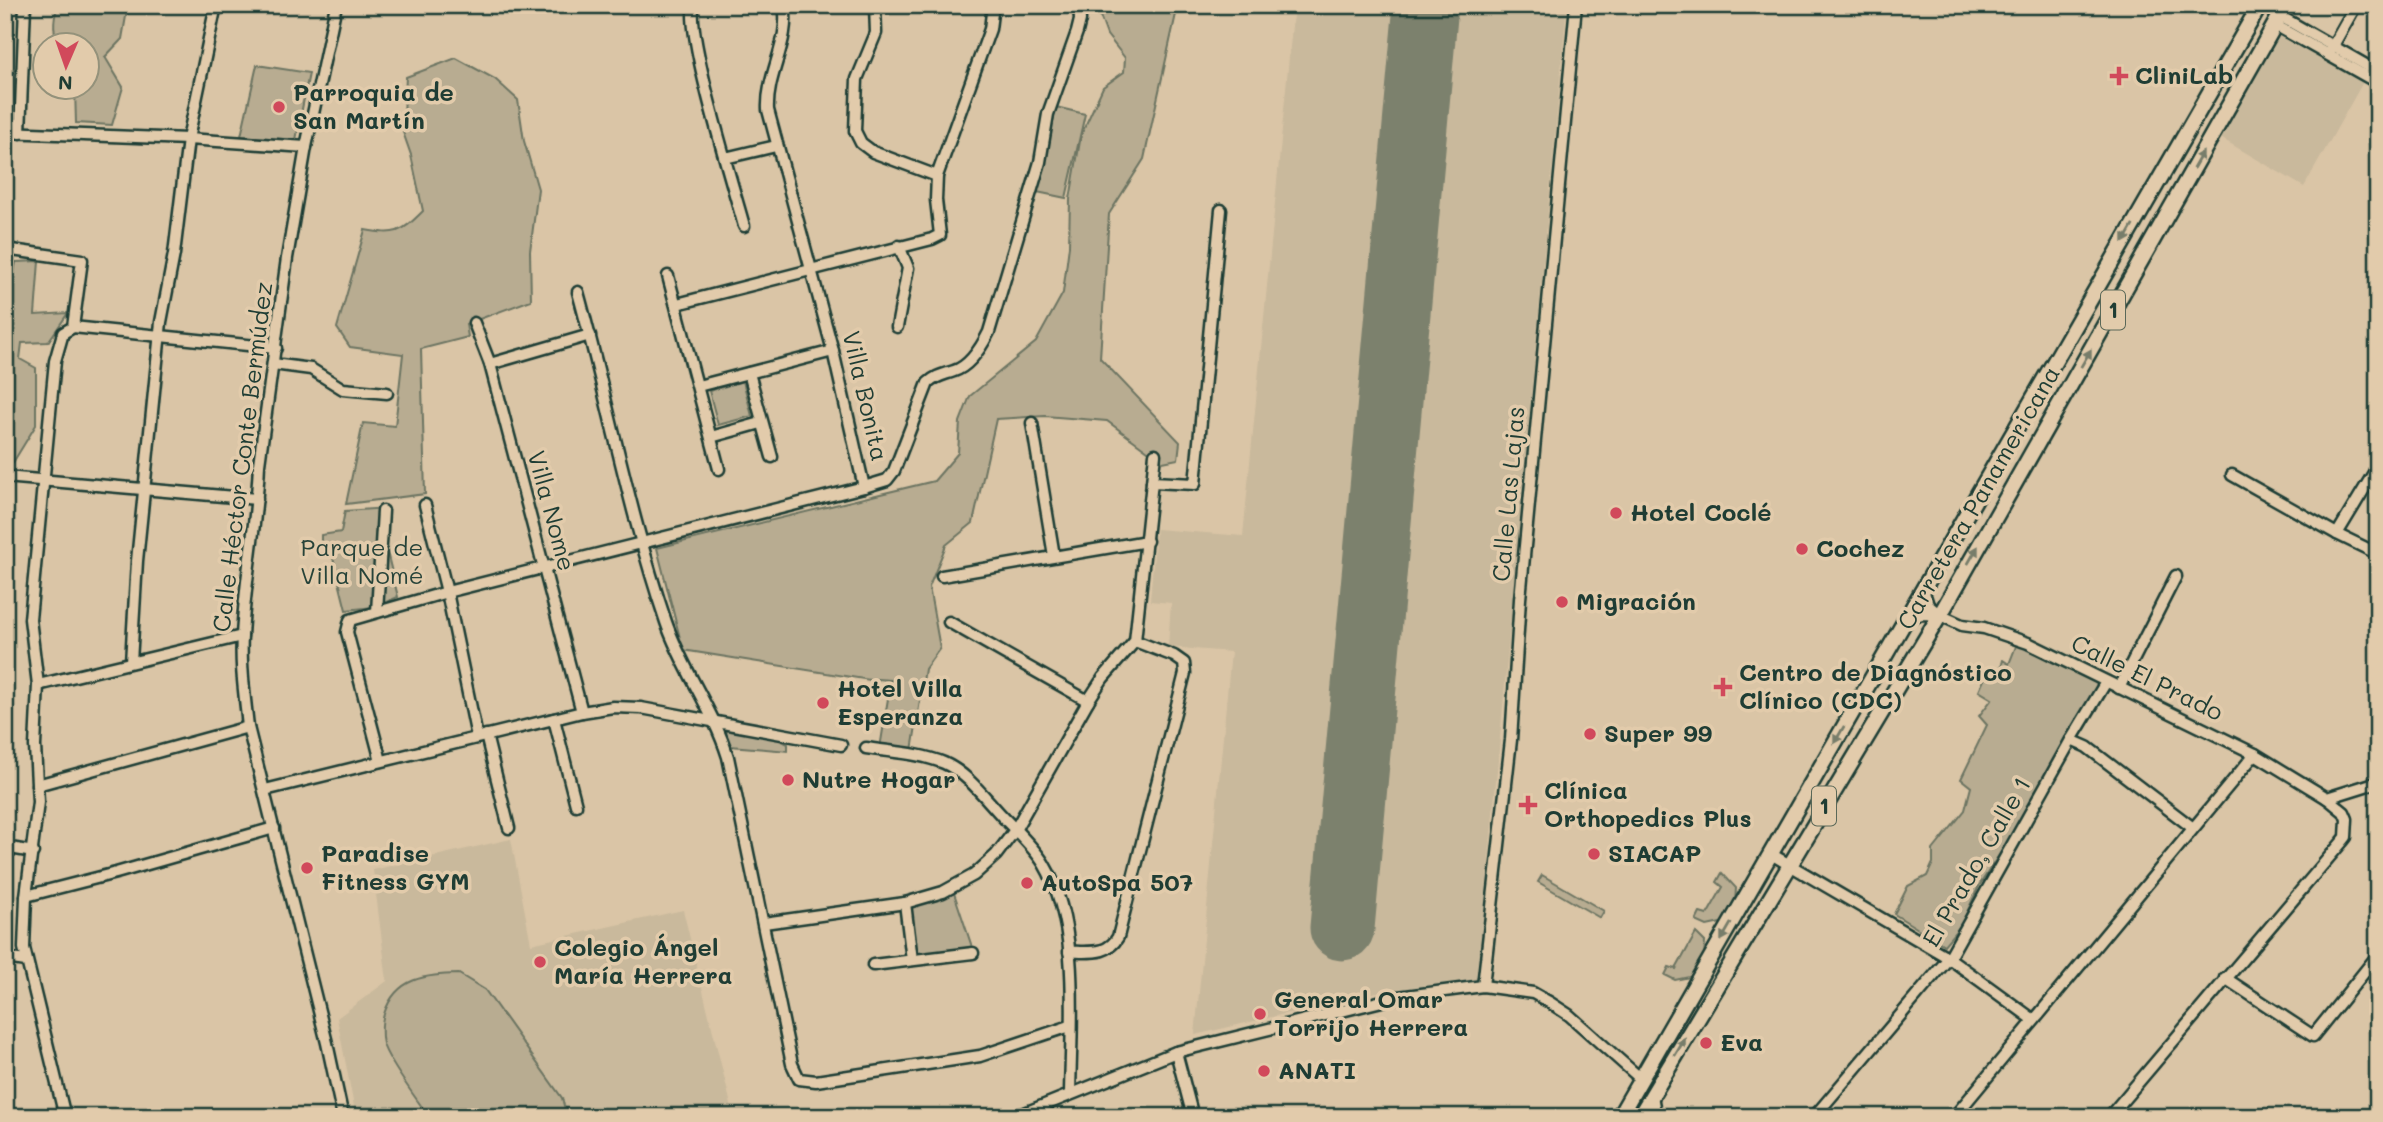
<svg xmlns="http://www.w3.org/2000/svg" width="2383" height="1122" font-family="Mali,sans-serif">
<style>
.built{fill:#c9b99c}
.green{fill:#b8ac91;stroke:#6c7462;stroke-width:2}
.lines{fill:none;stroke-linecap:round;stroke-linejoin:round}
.runway{stroke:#7c816d;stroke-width:65}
.minor-casing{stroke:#1f3d34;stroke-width:15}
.highway-casing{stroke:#1f3d34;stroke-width:19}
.minor{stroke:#e2cbab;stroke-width:10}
.highway{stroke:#e2cbab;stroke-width:14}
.oneway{fill:#777d6a}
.poi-dot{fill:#d1495b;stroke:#e2cbab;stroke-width:2.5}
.labels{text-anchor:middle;stroke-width:7;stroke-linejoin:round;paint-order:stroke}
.shield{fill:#e2cbab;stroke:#5a6858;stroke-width:2}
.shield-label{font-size:23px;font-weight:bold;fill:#1f3d34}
.poi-label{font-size:24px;font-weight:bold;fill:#1f3d34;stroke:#e2cbab;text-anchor:start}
.street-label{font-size:24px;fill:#1f3d34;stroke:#e2cbab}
.park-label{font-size:24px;fill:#274339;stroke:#e2cbab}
</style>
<rect width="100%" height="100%" fill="#dac5a6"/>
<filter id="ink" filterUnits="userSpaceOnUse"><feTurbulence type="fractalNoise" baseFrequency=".0143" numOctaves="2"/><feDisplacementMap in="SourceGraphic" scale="14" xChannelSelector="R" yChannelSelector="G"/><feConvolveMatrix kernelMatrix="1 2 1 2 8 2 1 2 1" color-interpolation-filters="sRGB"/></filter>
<g filter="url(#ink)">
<g class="built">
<polygon points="1294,5 1567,5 1478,979 1377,992 1195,1035 1231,652 1168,647 1171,603 1150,601 1156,529 1243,536"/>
<polygon points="2276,35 2363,82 2304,187 2219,137"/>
<polygon points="511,839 531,944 683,910 734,1117 356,1117 337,1018 387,981 373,870"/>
</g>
<g class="green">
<path d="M58,5H128L122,39L105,57L123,87L112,125L76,123L75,88H88V46L60,45C52,33 53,19 58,5Z"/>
<polygon points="1096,5 1178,5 1144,159 1109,214 1100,358 1180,442 1178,459 1163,462 1107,421 1045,416 996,419 973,523 946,545 929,587 940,648 925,669 912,751 880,748 891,680 877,679 876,681 683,650 657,548 934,481 958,453 960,422 970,396 1036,342 1063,293 1069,246 1070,199 1081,135 1103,87 1124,72 1125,58 1107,35"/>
<path d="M456,58L495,79L518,100L524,141L538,189L530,251L531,300L466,324L468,337L421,349L425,494L346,504L363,423L395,426L403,354L350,347L337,328L365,230C396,235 400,234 423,211L411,155L403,132L406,77Z"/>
<polygon points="257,65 309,73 296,140 241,136"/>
<polygon points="1056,107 1085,114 1066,198 1037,192"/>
<polygon points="39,261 35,315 68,313 48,342 22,343 20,359 36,368 36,425 9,469 5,469 5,293 9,293 16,262"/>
<polygon points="743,381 752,416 718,425 709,391"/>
<polygon points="387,508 387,552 398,597 374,607 346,610 331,550 321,544 321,535 341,532 345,511"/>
<polygon points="2018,641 2100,680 2010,838 1979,886 1961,925 1944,945 1894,914 1908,886 1927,876 1933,863 1933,850 1965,810 1971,787 1961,779 1987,725 1979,716 1992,699 1979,691 1986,675 1998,679 2003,660 2009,664"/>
<polygon points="728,724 771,735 788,744 788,751 730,746 726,735"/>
<polygon points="1722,873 1736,888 1735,903 1725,922 1707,926 1696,921 1700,913 1707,915 1723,887 1717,882"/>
<polygon points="1542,875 1604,911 1600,918 1538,882"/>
<polygon points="954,893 972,947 915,955 909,907"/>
<polygon points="1696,933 1705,942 1704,957 1694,976 1675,980 1665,975 1669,967 1676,969"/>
<path d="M459,974L485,990L562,1098L567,1117H429C416,1098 392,1067 384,1047C381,1039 381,1023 384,1014C396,977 425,975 459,974Z"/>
</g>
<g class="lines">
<polyline class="runway" points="1342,928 1426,5"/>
<g class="minor-casing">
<g id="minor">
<path d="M336,5L306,147L287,258L259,464C257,522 245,578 242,636C240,666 245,697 248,727L327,1043L343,1117"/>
<path d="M694,5C685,32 734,189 744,226"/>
<polyline points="875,5 876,33 857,79 855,131 861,143 873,152 937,176"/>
<polyline points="2280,16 2378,72"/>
<polyline points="2275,25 2378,83"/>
<polyline points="2330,51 2356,5"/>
<polyline points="5,132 188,139 306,147"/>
<polyline points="20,133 25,5"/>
<polyline points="725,158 776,146"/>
<polyline points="5,249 82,260 73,327"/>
<polyline points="668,276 719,469"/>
<path d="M578,292C608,401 630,516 666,622C682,669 713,709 728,757L792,1064L799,1079L816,1081L980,1056L1070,1026"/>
<polyline points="677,304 932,239 940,235 936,200 937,176 990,29 993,5"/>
<polyline points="474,323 490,364 582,712"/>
<polyline points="73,327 276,348"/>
<polyline points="897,327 908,268 899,246"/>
<polyline points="273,364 311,369 343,389 387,393"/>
<polyline points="490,364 590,335"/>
<polyline points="749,373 772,457"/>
<polyline points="698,386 833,351"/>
<polyline points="1032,423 1054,556"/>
<polyline points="711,437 761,423"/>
<polyline points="2232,475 2337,534 2378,554"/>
<polyline points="5,477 257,499"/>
<polyline points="1152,482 1195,484 1221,210"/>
<path d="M864,487L887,480L894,471L928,383C937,375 943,375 954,371C970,366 982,346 989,332L1040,162L1048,114L1077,32L1080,20L1079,5"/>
<polyline points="425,505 447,592 477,737"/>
<polyline points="2337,534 2378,466"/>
<polyline points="942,576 1147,541"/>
<polyline points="1923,589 1928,605 1940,615 1962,625 1984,628 2028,643 2255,754 2327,798 2344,812 2347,819 2346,837 2342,842 2109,1117"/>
<polyline points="377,612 383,511"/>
<polyline points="1906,619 1922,614 1939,615"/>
<polyline points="949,622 1088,701"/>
<polyline points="131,662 137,561 161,322 174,254 188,139 216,5"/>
<polyline points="38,685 242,636"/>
<polyline points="2119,688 2176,576"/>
<polyline points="554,719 576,805"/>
<polyline points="486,735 509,828"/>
<polyline points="2071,740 2087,747 2193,828"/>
<path d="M866,748C891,752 920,753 944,763C967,773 985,798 1002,816C1016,831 1034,847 1044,864C1081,926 1071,1024 1070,1094"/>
<path d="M381,761L347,632L350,620L447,592L864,487L833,351L768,110C766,74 791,41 784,5"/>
<polyline points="37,785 248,727"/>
<polyline points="265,790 582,712 613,707 641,708 841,745"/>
<polyline points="2327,798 2378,782"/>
<polyline points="5,847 33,852"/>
<polyline points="1771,854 1949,958 2034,1020"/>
<polyline points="26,896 116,873 274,828"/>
<polyline points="905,903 912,960"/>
<polyline points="764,923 905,903 943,892 974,875 996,855 1015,830 1088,701 1103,678 1135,641 1155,454"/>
<path d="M1069,952C1089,951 1107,956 1118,937L1185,673L1184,663L1174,656L1135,641"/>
<polyline points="5,958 26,961"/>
<polyline points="873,965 973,953"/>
<polyline points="2225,978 2313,1036 2378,955"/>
<polyline points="1483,986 1511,740 1520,599 1576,5"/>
<polyline points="1176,1052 1193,1117"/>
<polyline points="1652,1096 1656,1117"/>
<polyline points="65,1117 24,948 26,896 38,802 35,746 38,685 30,619 55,361 63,333 73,327"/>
<polyline points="1015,1117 1176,1052 1398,997 1483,986 1533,993 1549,1002 1569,1015 1642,1080"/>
<polyline points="1814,1117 1949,958 2071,740 2106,682"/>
<polyline points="1954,1117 2255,754"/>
</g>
</g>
<g class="highway-casing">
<g id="highway">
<polyline points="1619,1117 2260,5"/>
<polyline points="1639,1117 1940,615 2286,5"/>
</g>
</g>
<use href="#minor" class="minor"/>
<use href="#highway" class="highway"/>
</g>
<defs><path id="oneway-solid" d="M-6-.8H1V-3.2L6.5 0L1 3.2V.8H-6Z" transform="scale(1.75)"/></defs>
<g class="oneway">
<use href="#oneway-solid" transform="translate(2198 160) rotate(-60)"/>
<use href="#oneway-solid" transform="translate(2128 234) rotate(120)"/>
<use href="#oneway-solid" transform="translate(2086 358) rotate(-60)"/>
<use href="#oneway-solid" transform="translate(1973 555) rotate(-60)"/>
<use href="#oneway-solid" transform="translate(1839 735) rotate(120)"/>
<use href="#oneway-solid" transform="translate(1726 932) rotate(120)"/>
<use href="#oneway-solid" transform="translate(1680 1047) rotate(-59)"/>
</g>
</g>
<g class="poi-dot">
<path d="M2115.5 65.5h7v7h7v7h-7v7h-7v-7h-7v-7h7z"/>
<circle cx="279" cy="107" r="7"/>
<circle cx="1616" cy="513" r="7"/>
<circle cx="1802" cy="549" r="7"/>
<circle cx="1562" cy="602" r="7"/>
<path d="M1719.5 676.5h7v7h7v7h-7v7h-7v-7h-7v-7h7z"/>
<circle cx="823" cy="703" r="7"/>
<circle cx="1590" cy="734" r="7"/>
<circle cx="788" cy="780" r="7"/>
<path d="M1524.5 794.5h7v7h7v7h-7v7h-7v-7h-7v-7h7z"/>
<circle cx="1594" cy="854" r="7"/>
<circle cx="307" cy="868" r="7"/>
<circle cx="1027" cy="883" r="7"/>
<circle cx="540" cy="962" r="7"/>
<circle cx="1260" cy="1014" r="7"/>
<circle cx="1706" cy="1043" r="7"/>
<circle cx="1264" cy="1071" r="7"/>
</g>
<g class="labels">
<g class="shield">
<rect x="2101" y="290.5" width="24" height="39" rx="5"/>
<rect x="1812" y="786.5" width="24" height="39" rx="5"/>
</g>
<g class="shield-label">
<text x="2113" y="318">1</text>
<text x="1824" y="814">1</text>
</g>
<g class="poi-label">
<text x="2135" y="84">CliniLab</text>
<text x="293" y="101">Parroquia de<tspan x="293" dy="28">San Martín</tspan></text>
<text x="1630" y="521">Hotel Coclé</text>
<text x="1816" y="557">Cochez</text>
<text x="1576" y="610">Migración</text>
<text x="1739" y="681">Centro de Diagnóstico<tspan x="1739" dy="28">Clínico (CDC)</tspan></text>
<text x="837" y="697">Hotel Villa<tspan x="837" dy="28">Esperanza</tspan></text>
<text x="1604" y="742">Super 99</text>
<text x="802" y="788">Nutre Hogar</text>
<text x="1544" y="799">Clínica<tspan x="1544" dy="28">Orthopedics Plus</tspan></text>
<text x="321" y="862">Paradise<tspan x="321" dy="28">Fitness GYM</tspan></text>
<text x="1608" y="862">SIACAP</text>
<text x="1041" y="891">AutoSpa 507</text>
<text x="554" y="956">Colegio Ángel<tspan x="554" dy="28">María Herrera</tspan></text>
<text x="1274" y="1008">General Omar<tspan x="1274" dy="28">Torrijo Herrera</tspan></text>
<text x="1720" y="1051">Eva</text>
<text x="1278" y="1079">ANATI</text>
</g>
<g class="street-label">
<text transform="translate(865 396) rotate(77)" y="8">Villa Bonita</text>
<text transform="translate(243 457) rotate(-83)" y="8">Calle Héctor Conte Bermúdez</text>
<text transform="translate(1509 494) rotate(-85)" y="8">Calle Las Lajas</text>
<text transform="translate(1979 498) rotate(-60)" y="8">Carretera Panamericana</text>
<text transform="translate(551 511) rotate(75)" y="8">Villa Nome</text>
<text transform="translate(2147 678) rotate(26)" y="8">Calle El Prado</text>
<text transform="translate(1977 862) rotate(-60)" y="8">El Prado, Calle 1</text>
</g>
<g class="park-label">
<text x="362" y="556">Parque de<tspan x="362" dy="28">Villa Nomé</tspan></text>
</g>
</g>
<rect width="2383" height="1122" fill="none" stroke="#e2cbab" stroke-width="28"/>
<rect x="14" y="14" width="2355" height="1094" fill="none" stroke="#1f3d34" stroke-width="2.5" filter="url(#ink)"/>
<g transform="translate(66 66) rotate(182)"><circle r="33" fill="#e2cbab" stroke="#94927b" stroke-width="2"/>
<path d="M0-5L12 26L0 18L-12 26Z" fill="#d1495b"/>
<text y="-10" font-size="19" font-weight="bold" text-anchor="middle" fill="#1f3d34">N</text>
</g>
</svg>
